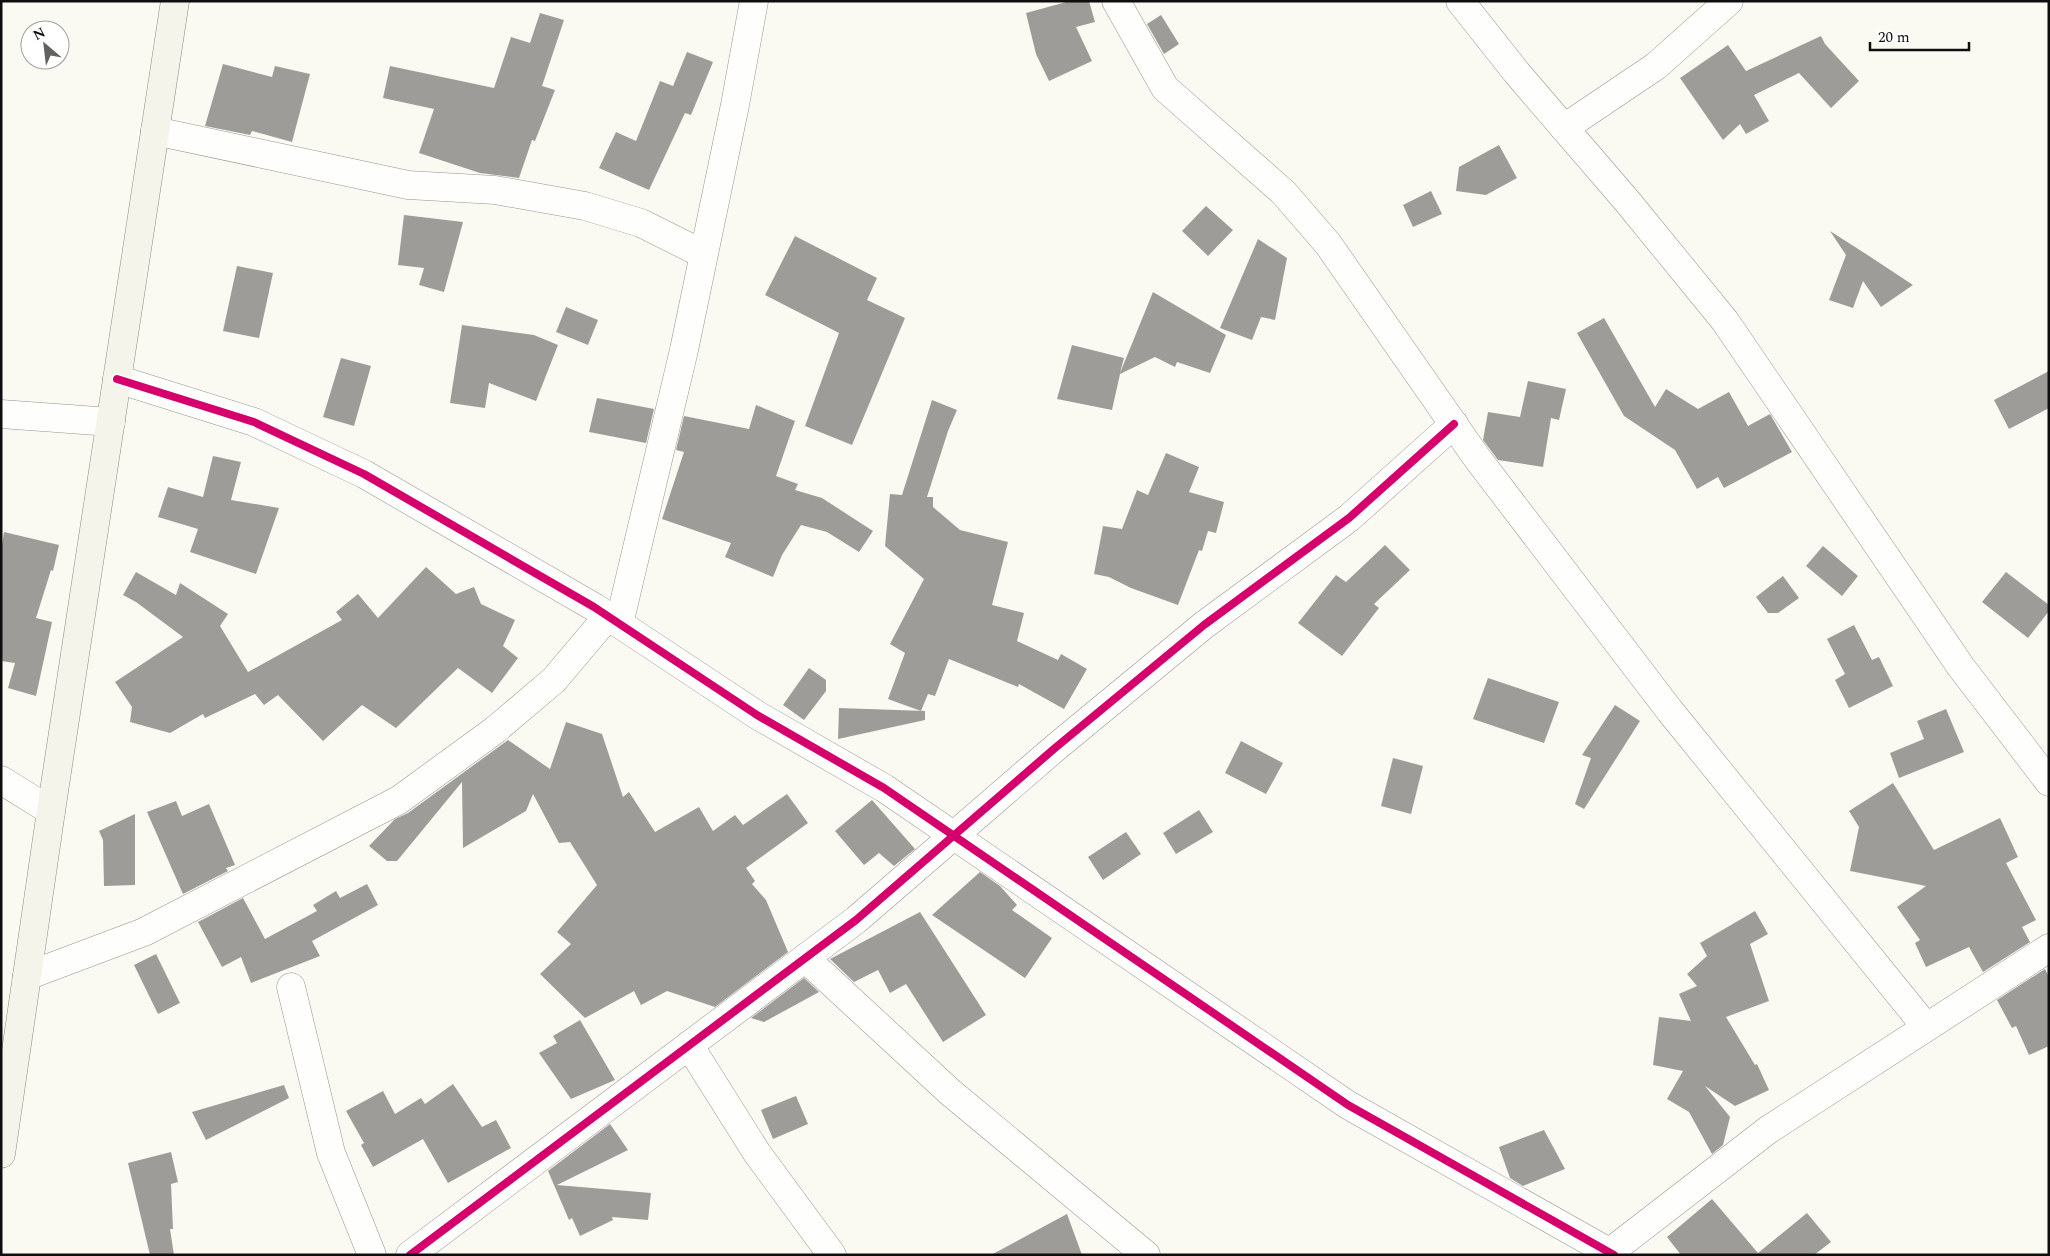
<svg xmlns="http://www.w3.org/2000/svg" width="2050" height="1256" font-family="Spectral,serif">
<style>
.building{fill:#9e9c98}
.lines{fill:none;stroke-linecap:round;stroke-linejoin:round}
.street-casing{stroke:#959491;stroke-width:29}
.secondary-casing{stroke:#8b8b87;stroke-width:29}
.street{stroke:#fefefd;stroke-width:28}
.secondary{stroke:#f4f4ea;stroke-width:28}
.cycleway-casing{stroke:#fff;stroke-width:11}
.cycleway{stroke:#d6006c;stroke-width:8}
</style>
<rect width="100%" height="100%" fill="#fbfaf2"/>
<g class="building">
<polygon points="1070,1 1089,1 1095,22 1076,27 1092,61 1049,81 1036,54 1026,13"/>
<polygon points="540,13 564,20 542,86 555,90 535,141 532,140 519,178 480,173 419,153 434,109 383,98 390,66 494,88 511,37 530,43"/>
<polygon points="1161,15 1179,44 1164,54 1147,24"/>
<polygon points="1821,36 1825,44 1859,81 1831,108 1799,73 1754,95 1769,121 1746,134 1740,124 1723,140 1680,78 1728,45 1746,71"/>
<polygon points="687,52 713,62 691,115 685,113 649,190 599,168 616,132 636,141 660,81 673,86"/>
<polygon points="223,64 272,77 275,66 310,74 292,142 252,131 250,135 205,126"/>
<polygon points="1499,145 1517,178 1486,195 1456,191 1459,167"/>
<polygon points="1431,191 1442,214 1413,227 1403,205"/>
<polygon points="1206,206 1233,230 1208,256 1182,231"/>
<polygon points="404,215 463,222 444,292 419,285 424,268 398,265"/>
<polygon points="1830,231 1866,254 1913,285 1881,307 1863,281 1853,308 1829,300 1846,255"/>
<polygon points="795,236 877,278 867,300 905,318 852,445 805,426 839,333 765,295"/>
<polygon points="1258,239 1287,258 1275,320 1261,317 1252,340 1220,328"/>
<polygon points="237,266 273,273 259,338 223,331"/>
<polygon points="1153,292 1226,335 1210,373 1177,362 1175,367 1155,357 1120,374 1112,410 1057,399 1072,345 1124,358 1120,373"/>
<polygon points="566,307 598,320 588,345 556,332"/>
<polygon points="1604,318 1655,407 1666,389 1698,409 1729,392 1748,426 1770,414 1792,452 1724,488 1718,477 1697,489 1675,450 1624,416 1577,333"/>
<polygon points="462,325 534,335 558,345 536,401 489,383 485,408 450,403"/>
<polygon points="341,358 371,366 354,426 323,417"/>
<polygon points="2049,371 2049,408 2009,429 1994,400"/>
<polygon points="1528,381 1566,389 1559,420 1551,418 1543,467 1498,460 1483,440 1488,412 1520,417"/>
<polygon points="597,398 654,409 646,443 589,432"/>
<polygon points="932,400 957,410 948,431 927,497 933,497 933,507 960,530 1008,542 992,605 1024,613 1017,641 1058,660 1061,654 1087,669 1064,709 1019,684 1018,687 949,659 935,696 928,694 921,711 888,699 905,653 890,644 924,579 885,546 890,494 902,495"/>
<polygon points="756,405 795,421 776,476 798,484 795,490 822,498 873,531 859,552 827,532 801,525 782,555 773,577 725,557 731,543 662,519 684,452 676,450 684,416 749,429"/>
<polygon points="1166,453 1199,467 1189,492 1224,502 1216,533 1208,531 1202,551 1199,550 1178,605 1131,588 1109,577 1094,574 1103,526 1122,529 1137,490 1148,495"/>
<polygon points="213,456 241,462 231,500 279,508 256,574 190,552 198,529 158,517 168,487 203,497"/>
<polygon points="4,532 59,545 53,571 51,570 36,618 52,622 36,696 8,688 15,663 1,661 1,551"/>
<polygon points="1385,545 1410,570 1374,604 1379,608 1342,656 1298,623 1336,575 1346,582"/>
<polygon points="1823,546 1858,576 1842,596 1806,566"/>
<polygon points="426,567 456,594 474,587 481,604 515,620 503,646 518,658 492,693 458,668 396,728 362,705 323,741 278,695 264,705 255,694 205,718 203,714 170,733 130,722 132,707 115,682 183,637 136,602 123,595 136,572 176,595 180,583 228,614 220,626 248,672 342,620 336,612 358,594 378,618"/>
<polygon points="2006,572 2049,605 2049,611 2028,638 1982,602"/>
<polygon points="1783,576 1799,598 1778,613 1768,613 1756,597"/>
<polygon points="1854,625 1872,660 1879,657 1893,686 1849,708 1835,680 1845,674 1827,639"/>
<polygon points="809,668 826,680 826,691 804,720 783,705"/>
<polygon points="1488,678 1559,702 1544,743 1473,719"/>
<polygon points="1615,705 1640,721 1584,809 1575,804 1591,758 1582,755"/>
<polygon points="839,708 925,711 925,720 838,739"/>
<polygon points="1946,709 1964,752 1899,778 1890,753 1924,739 1917,721"/>
<polygon points="566,722 602,734 623,797 629,792 655,832 699,807 713,831 735,815 743,825 787,794 808,823 746,868 755,881 752,884 766,900 788,952 715,1007 667,991 641,1005 634,991 585,1018 540,974 571,944 557,932 597,885 570,842 559,843 533,794 526,811 463,848 462,782 397,861 387,861 369,846 395,819 408,813 508,740 550,769"/>
<polygon points="1241,741 1283,763 1266,794 1225,773"/>
<polygon points="1393,758 1423,766 1411,814 1381,806"/>
<polygon points="1893,783 1934,850 2000,818 2018,857 2006,863 2036,920 2022,927 2030,942 1983,972 1969,947 1926,967 1915,943 1920,940 1897,907 1926,886 1850,871 1859,827 1849,811"/>
<polygon points="872,800 915,849 894,866 879,853 864,865 835,831"/>
<polygon points="176,801 182,816 209,804 235,865 226,868 228,871 183,894 147,812"/>
<polygon points="1199,810 1213,832 1176,854 1163,833"/>
<polygon points="135,814 135,885 104,886 103,840 99,831"/>
<polygon points="1126,832 1141,854 1103,880 1088,857"/>
<polygon points="980,872 1000,886 1017,905 1012,910 1052,938 1025,978 932,915"/>
<polygon points="367,884 378,905 312,941 320,956 251,983 241,957 222,967 198,922 243,898 265,939 317,911 313,905 336,891 340,898"/>
<polygon points="1755,911 1768,934 1750,944 1769,1001 1726,1017 1755,1065 1757,1064 1769,1090 1735,1106 1705,1086 1730,1117 1723,1145 1712,1154 1689,1112 1667,1099 1683,1071 1653,1065 1659,1017 1691,1021 1679,994 1697,986 1687,974 1707,956 1700,943"/>
<polygon points="920,912 986,1015 943,1042 906,984 890,993 878,970 854,982 830,959"/>
<polygon points="156,954 180,1003 158,1014 134,965"/>
<polygon points="2045,969 2049,977 2049,1046 2029,1055 2016,1026 2012,1028 1997,1000"/>
<polygon points="804,978 819,992 764,1022 751,1018"/>
<polygon points="580,1020 615,1080 571,1099 539,1053 557,1043 553,1036"/>
<polygon points="453,1084 482,1127 496,1120 511,1148 448,1183 423,1139 373,1167 361,1145 364,1143 346,1111 383,1091 395,1114 421,1098 425,1104"/>
<polygon points="284,1085 289,1098 206,1140 192,1112"/>
<polygon points="796,1096 808,1124 773,1139 761,1110"/>
<polygon points="610,1124 628,1150 557,1185 651,1193 648,1220 612,1217 613,1220 580,1236 572,1218 569,1220 548,1171"/>
<polygon points="1544,1130 1565,1169 1523,1186 1510,1178 1499,1147"/>
<polygon points="171,1152 178,1182 171,1184 173,1229 170,1229 174,1255 150,1255 128,1163"/>
<polygon points="1712,1199 1758,1253 1807,1213 1831,1242 1814,1255 1681,1255 1667,1237"/>
<polygon points="1067,1214 1082,1255 991,1255"/>
</g>
<g class="lines">
<g class="street-casing">
<g id="street">
<polyline points="1116,1 1165,88 1284,193 1328,244 1477,458 1670,711 1926,1027"/>
<polyline points="1460,1 1517,73 1627,201 1725,321 1961,667 2049,782"/>
<polyline points="1564,128 1656,66 1729,1"/>
<polyline points="155,131 408,185 495,190 585,206 641,223 703,254"/>
<polyline points="117,379 254,422 364,474 594,607 757,715 884,788 1348,1105 1614,1255"/>
<polyline points="1,414 111,422"/>
<polyline points="619,624 684,350 735,105 754,1"/>
<polyline points="1,780 51,811"/>
<polyline points="805,958 950,1092 1146,1255"/>
<polyline points="27,976 144,932 399,800 495,730 554,680 608,616"/>
<polyline points="291,987 331,1153 372,1255"/>
<polyline points="689,1045 757,1153 832,1255"/>
<polyline points="1610,1252 1768,1130 2049,948"/>
<polyline points="410,1255 856,920 1055,748 1204,625 1349,518 1454,424"/>
</g>
</g>
<g class="secondary-casing">
<polyline id="secondary" points="1,1154 51,811 175,1"/>
</g>
<use href="#street" class="street"/>
<use href="#secondary" class="secondary"/>
<g class="cycleway-casing">
<g id="cycleway">
<polyline points="117,379 254,422 364,474 594,607 757,715 884,788 1348,1105 1614,1255"/>
<polyline points="410,1255 856,920 1055,748 1204,625 1349,518 1454,424"/>
</g>
</g>
<use href="#cycleway" class="cycleway"/>
</g>
<rect width="2050" height="1256" fill="none" stroke="#0e0e0e" stroke-width="5"/>
<g transform="translate(45 45) rotate(332)"><circle r="24" fill="#ffffff" stroke="#9f9f9f"/>
<path d="M0-4L9 19L0 12L-9 19Z" fill="#61615e"/>
<text y="-8" font-size="14" font-weight="bold" text-anchor="middle" fill="#0e0e0e">N</text>
</g>
<path d="M1870 42v8h99v-8" fill="none" stroke="#0e0e0e" stroke-width="2.5"/>
<text x="1878" y="42" font-size="15" fill="#0e0e0e" stroke="#ffffff" stroke-width="4" paint-order="stroke">20 m</text>
</svg>
